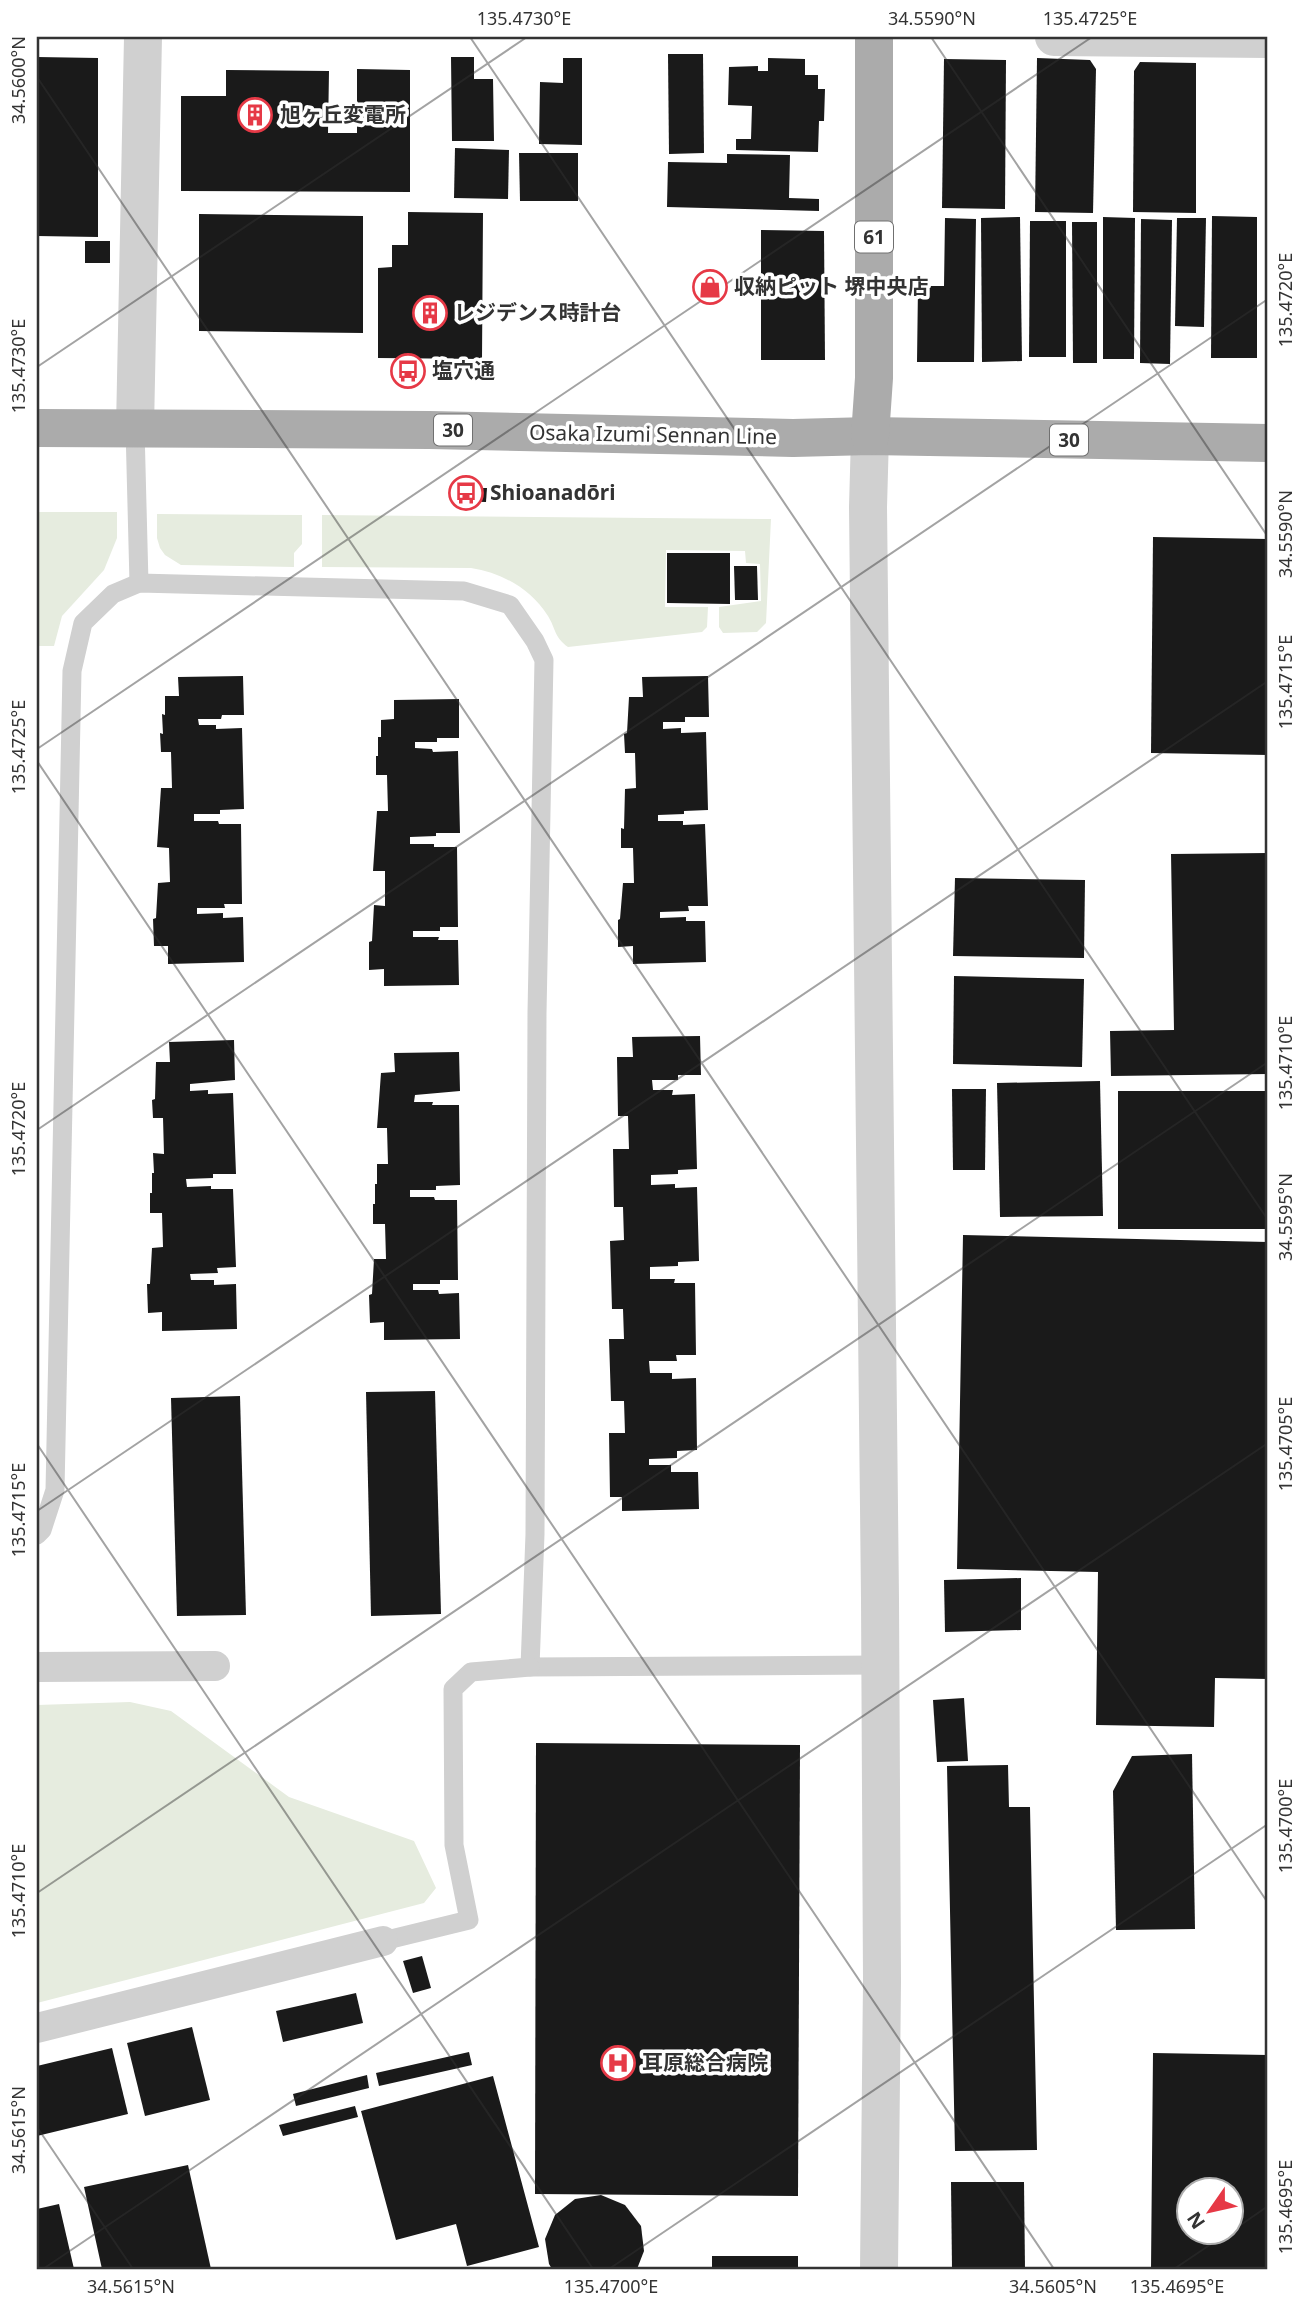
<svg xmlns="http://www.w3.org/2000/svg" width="1305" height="2306" font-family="'Noto Sans','Noto Sans JP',sans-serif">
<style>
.green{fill:#e6ecdf}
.building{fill:#1a1a1a;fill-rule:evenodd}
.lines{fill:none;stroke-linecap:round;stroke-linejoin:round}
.service{stroke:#d0d0d0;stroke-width:19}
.pedestrian{stroke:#d0d0d0;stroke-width:30}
.minor{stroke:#d0d0d0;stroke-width:38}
.tertiary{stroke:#d0d0d0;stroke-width:38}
.primary{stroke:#ababab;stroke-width:38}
.ticks{fill:none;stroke:#333;stroke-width:2;stroke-opacity:0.45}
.labels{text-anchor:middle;stroke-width:7;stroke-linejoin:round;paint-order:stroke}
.shield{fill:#fff;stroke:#707070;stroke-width:2}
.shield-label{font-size:19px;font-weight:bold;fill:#333}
.poi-label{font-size:21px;font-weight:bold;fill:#333;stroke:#fff;text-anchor:start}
.street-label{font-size:21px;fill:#333;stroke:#fff}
.neatline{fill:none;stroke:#333;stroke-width:2.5}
.ticks-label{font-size:18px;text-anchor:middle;fill:#333}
</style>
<rect width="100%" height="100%" fill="#fff"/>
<g class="green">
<polygon points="37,512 117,512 117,538 104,570 62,616 54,646 37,646"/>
<polygon points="157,514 302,515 302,544 294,553 294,567 181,565 165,555 160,548 157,538"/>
<path d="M322,515L771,519L766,623L757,632L723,633L719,627V607L761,601L760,564L746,563L745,551L666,550L665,607H708L707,627L702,632L568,647C554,637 556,629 548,616C530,588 502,573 471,568L322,567Z"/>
<polygon points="130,1702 171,1711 289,1797 414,1841 436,1888 424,1903 37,2003 37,1705"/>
</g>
<g class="building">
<polygon points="668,54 703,54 704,153 669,154"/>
<polygon points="37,57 98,58 98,237 37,236"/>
<polygon points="451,57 474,57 474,79 493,79 494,141 452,141"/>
<polygon points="563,58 582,58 582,145 539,144 540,82 563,83"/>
<polygon points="768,58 805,59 805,75 818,75 818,89 825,89 824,121 819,121 818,152 736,150 736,139 751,139 752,106 728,105 729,67 758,66 758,71 768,71"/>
<polygon points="1037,58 1090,60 1096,69 1093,213 1035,212"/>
<polygon points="944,59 1006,60 1005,209 942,208"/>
<polygon points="1140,62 1196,63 1196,213 1133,212 1134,71"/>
<polygon points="357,69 410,70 410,192 181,191 181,96 226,96 226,70 329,71 328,133 357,133"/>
<polygon points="455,148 509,150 508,199 454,198"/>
<polygon points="519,153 578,153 578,201 520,201"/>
<polygon points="727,154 790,155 789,198 819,199 819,211 667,207 668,162 727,163"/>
<polygon points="408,212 483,213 482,359 378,358 378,268 392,267 392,245 408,245"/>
<polygon points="199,214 363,216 363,333 199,331"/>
<polygon points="1212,216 1257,217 1257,358 1211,358"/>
<polygon points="1020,217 1022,361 982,362 981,218"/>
<polygon points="1103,217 1135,218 1134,359 1103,359"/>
<polygon points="945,218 976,219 974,362 917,362 918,286 944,286"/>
<polygon points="1177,218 1206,218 1204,327 1175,326"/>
<polygon points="1141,219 1172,220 1170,364 1140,363"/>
<polygon points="1030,221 1066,221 1066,357 1029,357"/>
<rect x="1266" y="221" width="2" height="67"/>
<polygon points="1072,222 1097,222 1097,363 1073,363"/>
<polygon points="761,230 824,231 825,360 761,360"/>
<rect x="85" y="241" width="25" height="22"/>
<polygon points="451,488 487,488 486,502 451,501"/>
<polygon points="1153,537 1268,539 1268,755 1151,753"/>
<polygon points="667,553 730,553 730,604 667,603"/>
<polygon points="734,566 757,566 758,600 735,600"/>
<polygon points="243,676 244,715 222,715 221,719 198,719 199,725 216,725 216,729 242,728 244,809 220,810 220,814 194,814 194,821 218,821 219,824 241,824 242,904 224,904 225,908 197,908 197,914 223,913 223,918 243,917 244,962 168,964 168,946 154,946 153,919 156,918 158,883 170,882 169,848 157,847 161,788 172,788 171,752 161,752 160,733 163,734 162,714 165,715 165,696 179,696 178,677"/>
<polygon points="708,676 709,717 685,717 685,722 663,722 663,729 681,728 681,733 706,732 708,810 684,811 684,814 658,815 658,821 683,821 683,825 705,824 708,906 688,906 689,911 660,912 660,918 686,917 686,921 705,921 706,962 633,964 633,946 618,947 618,920 620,919 623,883 634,883 633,848 621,848 621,828 624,829 625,789 636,788 635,753 625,753 624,734 627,733 629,697 643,697 642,677"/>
<polygon points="459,699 459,738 437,738 437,742 415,742 415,748 432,749 433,752 458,751 460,833 436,833 436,836 410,837 410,844 434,844 434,847 457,847 458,927 440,927 440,931 413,931 413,937 439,937 438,940 458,940 459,985 384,986 384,969 369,970 369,942 372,941 374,905 385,906 385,871 373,871 377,811 388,811 387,775 376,775 376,756 378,756 378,737 381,737 381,720 394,719 394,700"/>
<polygon points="1268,853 1268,1074 1111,1076 1110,1031 1174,1030 1171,854"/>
<polygon points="955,878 1085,880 1084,958 953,956"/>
<polygon points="954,976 1084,979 1082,1067 953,1064"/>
<polygon points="700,1036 701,1075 678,1075 678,1080 652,1080 653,1090 673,1090 672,1095 695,1094 697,1169 678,1170 678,1174 651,1175 651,1185 675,1184 675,1188 697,1187 699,1261 678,1262 678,1266 650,1267 650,1279 675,1279 674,1283 695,1283 696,1355 676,1355 677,1361 649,1361 650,1373 672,1373 672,1379 696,1378 697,1450 677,1451 677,1458 649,1459 649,1465 671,1465 671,1472 698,1472 699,1509 622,1511 622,1497 610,1497 609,1433 625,1433 624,1401 611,1401 609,1339 624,1339 623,1309 612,1309 610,1241 624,1240 623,1207 614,1207 613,1149 629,1149 628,1116 618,1116 617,1057 633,1057 632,1037"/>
<polygon points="234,1040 235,1080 190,1084 190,1091 208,1090 208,1094 233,1093 236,1174 213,1174 213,1178 186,1179 187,1187 211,1186 211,1189 233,1189 236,1267 217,1268 218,1273 190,1274 191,1280 214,1280 214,1285 236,1284 237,1329 162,1331 162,1312 148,1313 147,1284 150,1284 152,1248 163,1247 162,1213 150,1213 150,1193 152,1193 152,1173 154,1173 153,1153 164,1154 163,1118 153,1118 152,1100 155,1099 156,1062 170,1062 169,1042"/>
<polygon points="459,1052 460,1091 415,1095 414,1102 433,1102 432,1105 459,1105 460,1185 436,1186 436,1190 410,1190 410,1197 434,1197 435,1200 457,1200 458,1280 440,1280 440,1284 413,1284 413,1290 438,1290 439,1294 459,1293 460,1339 384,1340 384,1322 370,1323 369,1295 372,1294 374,1259 386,1259 385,1224 373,1224 373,1204 375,1204 375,1184 377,1184 377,1164 388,1164 387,1128 377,1128 381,1073 395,1072 394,1053"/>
<polygon points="1100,1081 1103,1216 1000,1217 997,1083"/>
<polygon points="952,1089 986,1089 985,1170 953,1170"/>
<rect x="1118" y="1091" width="150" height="138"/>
<polygon points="963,1235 1268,1242 1268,1679 1215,1678 1214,1727 1096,1725 1098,1572 957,1569"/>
<polygon points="435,1391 441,1614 371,1616 366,1392"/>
<polygon points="240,1396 246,1615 177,1616 171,1398"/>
<polygon points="1021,1578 1021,1630 945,1632 944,1580"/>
<polygon points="964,1698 968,1761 937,1762 933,1700"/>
<polygon points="536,1743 800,1745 798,2196 535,2194"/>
<polygon points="1192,1754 1195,1929 1116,1930 1113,1791 1132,1756"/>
<polygon points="1008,1765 1009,1807 1030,1807 1037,2150 955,2151 947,1766"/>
<polygon points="422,1956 431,1988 413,1993 403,1961"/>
<polygon points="356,1993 363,2023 283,2042 276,2011"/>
<polygon points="192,2027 210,2100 145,2116 127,2043"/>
<polygon points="112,2048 128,2114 37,2136 37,2066"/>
<polygon points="469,2052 472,2065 379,2086 376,2073"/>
<path d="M1153,2053L1268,2055V2269H1151ZM1189,2190H1231L1232,2232H1190Z"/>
<polygon points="367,2075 369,2088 296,2106 293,2094"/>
<polygon points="493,2076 539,2247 467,2266 456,2224 396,2240 361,2111"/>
<polygon points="355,2106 358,2117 283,2136 279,2125"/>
<polygon points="188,2165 211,2269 102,2269 84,2187"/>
<polygon points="951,2182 1024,2182 1025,2269 952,2269"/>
<polygon points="601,2195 625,2205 641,2226 644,2251 637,2269 552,2269 549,2264 545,2239 555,2215 575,2199"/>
<polygon points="59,2204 74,2269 37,2269 37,2209"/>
<rect x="712" y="2256" width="86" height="13"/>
</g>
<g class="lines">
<g class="service">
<polyline points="135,428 139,583"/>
<polyline points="37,1535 42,1530 55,1490 72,671 83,623 113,594 139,583 464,591 510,605 535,641 544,660 537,1013 535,1534 530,1667 880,1665"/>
<polyline points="383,1941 469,1920 454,1845 453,1689 471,1672 530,1667"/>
</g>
<g class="pedestrian">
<polyline points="37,1667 215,1666"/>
<polyline points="37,2028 383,1941"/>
</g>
<g class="minor">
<polyline points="1054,37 1268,39"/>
<polyline points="135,428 143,37"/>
</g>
<polyline class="tertiary" points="870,436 868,507 880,1599 882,1981 879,2269"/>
<g class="primary">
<polyline points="37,428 430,430 793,438 870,436 1268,443"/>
<polyline points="870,436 874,378 874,37"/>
</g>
</g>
<path class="ticks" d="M470,37L1268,1220M931,37L1268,537M37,77L1268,1903M37,367L527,37M37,749L1092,37M37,761L1054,2269M37,1130L1268,299M37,1444L593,2269M37,1511L1268,681M37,1893L1268,1062M37,2127L133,2269M1232,2231L1268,2206M43,2269L1268,1443M609,2269L1268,1824M1174,2269L1229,2232"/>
<defs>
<g id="building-ring" transform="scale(1.75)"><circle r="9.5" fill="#fff" stroke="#e63946" stroke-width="1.5"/><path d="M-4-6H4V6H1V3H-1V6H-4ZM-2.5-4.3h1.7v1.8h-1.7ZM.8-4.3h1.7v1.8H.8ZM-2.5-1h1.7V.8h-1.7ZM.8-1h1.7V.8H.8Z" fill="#e63946"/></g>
<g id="shop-ring" transform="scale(1.75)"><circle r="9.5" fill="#fff" stroke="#e63946" stroke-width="1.5"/><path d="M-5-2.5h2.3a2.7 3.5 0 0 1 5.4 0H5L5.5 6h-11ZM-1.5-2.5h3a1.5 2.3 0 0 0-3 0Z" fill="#e63946"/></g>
<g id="bus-ring" transform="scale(1.75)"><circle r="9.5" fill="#fff" stroke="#e63946" stroke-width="1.5"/><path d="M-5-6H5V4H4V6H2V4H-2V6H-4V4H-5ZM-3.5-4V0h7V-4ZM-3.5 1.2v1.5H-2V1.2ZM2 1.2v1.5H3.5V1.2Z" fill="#e63946"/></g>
<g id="hospital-ring" transform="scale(1.75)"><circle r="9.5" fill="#fff" stroke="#e63946" stroke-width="1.5"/><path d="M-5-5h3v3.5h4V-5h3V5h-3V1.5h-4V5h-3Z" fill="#e63946"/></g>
</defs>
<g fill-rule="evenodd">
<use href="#building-ring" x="255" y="115"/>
<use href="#shop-ring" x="710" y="287"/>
<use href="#building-ring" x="430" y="313"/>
<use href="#bus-ring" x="408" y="371"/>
<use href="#bus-ring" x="466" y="493"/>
<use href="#hospital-ring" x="618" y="2063"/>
</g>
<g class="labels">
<g class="shield">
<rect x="855" y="221.5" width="38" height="31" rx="5"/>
<rect x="434" y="414.5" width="38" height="31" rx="5"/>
<rect x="1050" y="424.5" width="38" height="31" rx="5"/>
</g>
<g class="shield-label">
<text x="874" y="244">61</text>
<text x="453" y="437">30</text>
<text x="1069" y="447">30</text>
</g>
<g class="poi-label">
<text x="280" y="122">旭ヶ丘変電所</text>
<text x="734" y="294">収納ピット 堺中央店</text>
<text x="454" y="320">レジデンス時計台</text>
<text x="432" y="378">塩穴通</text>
<text x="490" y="500">Shioanadōri</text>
<text x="642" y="2070">耳原総合病院</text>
</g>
<g class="street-label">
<text transform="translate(653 435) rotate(1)" y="7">Osaka Izumi Sennan Line</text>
</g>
</g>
<rect width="1305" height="2306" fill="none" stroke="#ffffff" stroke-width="77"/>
<g transform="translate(1210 2211) rotate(236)"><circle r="33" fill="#ffffff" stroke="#adadad" stroke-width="2"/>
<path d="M0-5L12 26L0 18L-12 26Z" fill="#e63946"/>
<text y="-10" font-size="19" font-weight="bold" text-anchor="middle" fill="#333333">N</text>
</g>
<rect x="38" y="38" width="1228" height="2230" class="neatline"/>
<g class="ticks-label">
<text x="524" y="25">135.4730°E</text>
<text x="932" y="25">34.5590°N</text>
<text x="1090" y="25">135.4725°E</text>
<text transform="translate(19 80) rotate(-90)" y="6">34.5600°N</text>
<text transform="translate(1286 300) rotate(-90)" y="6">135.4720°E</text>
<text transform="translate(19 366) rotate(-90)" y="6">135.4730°E</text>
<text transform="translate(1286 534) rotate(-90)" y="6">34.5590°N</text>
<text transform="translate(1286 682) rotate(-90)" y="6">135.4715°E</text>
<text transform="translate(19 747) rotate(-90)" y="6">135.4725°E</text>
<text transform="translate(1286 1063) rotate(-90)" y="6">135.4710°E</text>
<text transform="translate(19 1129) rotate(-90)" y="6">135.4720°E</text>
<text transform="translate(1286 1217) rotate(-90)" y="6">34.5595°N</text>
<text transform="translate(1286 1444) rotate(-90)" y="6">135.4705°E</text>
<text transform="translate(19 1510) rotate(-90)" y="6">135.4715°E</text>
<text transform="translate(1286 1826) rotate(-90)" y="6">135.4700°E</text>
<text transform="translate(19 1891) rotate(-90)" y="6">135.4710°E</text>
<text transform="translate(19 2130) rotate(-90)" y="6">34.5615°N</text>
<text transform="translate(1286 2207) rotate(-90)" y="6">135.4695°E</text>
<text x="131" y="2293">34.5615°N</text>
<text x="611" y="2293">135.4700°E</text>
<text x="1053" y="2293">34.5605°N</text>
<text x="1177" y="2293">135.4695°E</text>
</g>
</svg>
